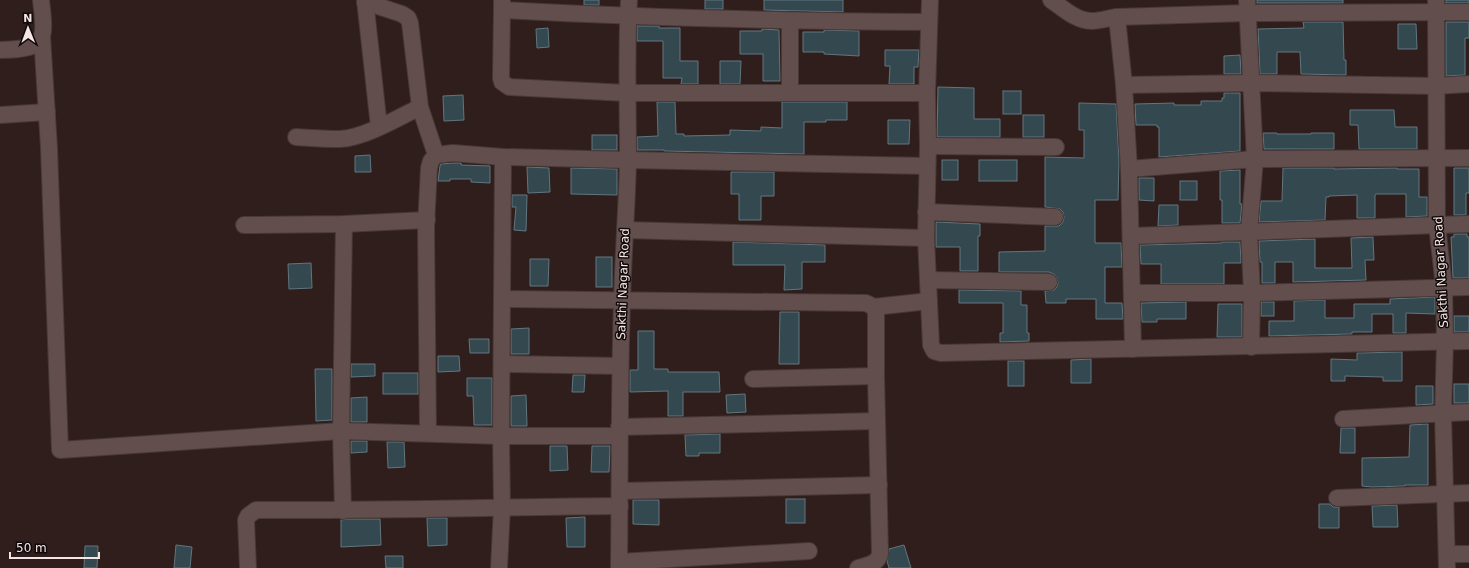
<svg xmlns="http://www.w3.org/2000/svg" width="1469" height="568" font-family="'DejaVu Sans',sans-serif">
<style>
.building{fill:#344850;stroke:#61767e}
.lines{fill:none;stroke-linecap:round;stroke-linejoin:round}
.minor-casing{stroke:#473938;stroke-width:18}
.minor{stroke:#624e4c;stroke-width:16}
.labels{text-anchor:middle;stroke-width:3;stroke-linejoin:round;paint-order:stroke}
.street-label{font-size:12px;fill:#f3e6e5;stroke:#120a0a}
</style>
<rect width="100%" height="100%" fill="#301e1c"/>
<g class="building">
<rect x="584" y="0" width="15" height="5"/>
<rect x="705" y="0" width="18" height="9"/>
<polygon points="764,0 843,0 843,12 764,10"/>
<rect x="1257" y="0" width="86" height="3"/>
<rect x="1446" y="0" width="23" height="3"/>
<polygon points="1303,22 1343,22 1344,60 1346,60 1346,75 1301,74 1300,52 1277,52 1277,74 1260,74 1258,29 1304,28"/>
<polygon points="1446,22 1469,22 1469,38 1465,38 1465,75 1446,76"/>
<polygon points="1398,24 1416,24 1417,49 1398,49"/>
<polygon points="637,26 659,26 659,28 680,28 680,61 698,61 698,84 681,84 682,78 663,78 663,41 637,41"/>
<polygon points="548,28 549,47 537,48 536,29"/>
<polygon points="762,29 779,30 780,81 763,81 763,54 740,54 740,31 762,31"/>
<polygon points="824,30 859,31 859,56 824,54 824,52 803,52 803,32 824,32"/>
<polygon points="885,50 919,50 918,67 914,67 914,84 889,84 890,66 885,66"/>
<polygon points="1240,55 1241,74 1224,74 1224,56"/>
<polygon points="720,61 741,61 740,84 720,84"/>
<polygon points="938,87 974,88 974,119 1000,119 1000,137 937,137"/>
<rect x="1003" y="91" width="18" height="23"/>
<polygon points="1224,93 1240,93 1240,151 1159,157 1159,127 1157,127 1157,125 1136,125 1135,104 1174,103 1174,105 1201,105 1201,101 1222,101 1222,98 1224,98"/>
<polygon points="463,95 464,120 444,121 443,96"/>
<polygon points="657,102 675,102 676,134 684,134 684,136 730,135 730,130 761,131 761,127 782,128 782,102 847,102 847,120 826,120 826,122 804,122 804,154 664,151 664,150 637,150 637,137 658,136"/>
<polygon points="1079,103 1116,104 1119,160 1118,200 1095,200 1095,243 1121,243 1122,267 1105,267 1105,303 1122,303 1123,319 1096,319 1096,299 1066,299 1066,303 1046,303 1045,291 1054,290 1057,287 1058,283 1057,278 1054,274 1049,272 999,272 999,252 1045,251 1045,226 1059,226 1063,222 1064,217 1063,212 1060,209 1045,207 1045,157 1084,158 1084,130 1079,130"/>
<polygon points="1350,110 1394,110 1395,127 1417,127 1417,149 1359,149 1358,125 1350,125"/>
<rect x="1023" y="115" width="21" height="22"/>
<polygon points="888,120 910,120 909,144 888,144"/>
<polygon points="1263,133 1277,133 1277,134 1311,134 1311,133 1334,133 1334,149 1264,149"/>
<rect x="592" y="135" width="25" height="15"/>
<polygon points="370,155 371,172 355,172 355,156"/>
<rect x="942" y="160" width="16" height="20"/>
<rect x="979" y="160" width="38" height="21"/>
<polygon points="453,163 461,163 461,165 490,166 490,183 471,182 471,179 450,179 450,181 438,181 440,166 441,164"/>
<polygon points="527,167 549,168 550,192 528,193"/>
<polygon points="571,168 617,169 617,195 571,194"/>
<polygon points="1283,168 1334,168 1334,169 1397,168 1397,169 1419,169 1419,197 1427,197 1427,216 1406,217 1406,194 1376,194 1375,195 1375,218 1357,218 1357,195 1329,196 1329,197 1326,197 1325,220 1259,222 1261,201 1282,201"/>
<polygon points="1454,168 1469,168 1469,193 1466,193 1466,215 1454,215"/>
<polygon points="1240,170 1240,204 1242,204 1240,223 1222,223 1222,200 1220,200 1220,171"/>
<polygon points="731,172 774,172 774,196 761,196 761,220 739,220 739,194 731,194"/>
<polygon points="1139,178 1154,178 1154,201 1139,200"/>
<rect x="1180" y="181" width="17" height="19"/>
<polygon points="512,195 527,195 526,231 514,230 516,207 512,207"/>
<polygon points="1159,205 1178,205 1178,225 1158,226"/>
<polygon points="936,222 980,224 980,236 978,236 978,271 960,271 960,247 936,247"/>
<polygon points="1454,234 1467,234 1467,237 1469,237 1469,278 1453,278 1451,237 1454,237"/>
<polygon points="1373,237 1374,260 1365,260 1366,280 1293,282 1293,262 1275,262 1275,283 1262,283 1262,262 1260,262 1259,241 1315,239 1315,268 1352,268 1351,238"/>
<polygon points="733,242 825,245 825,262 802,262 802,289 784,290 785,265 733,265"/>
<polygon points="1222,242 1240,242 1241,263 1224,263 1224,284 1161,284 1161,264 1141,264 1140,245 1222,243"/>
<rect x="596" y="257" width="16" height="30"/>
<polygon points="530,259 549,259 548,286 530,286"/>
<polygon points="311,263 312,288 289,289 288,264"/>
<polygon points="959,290 1021,291 1021,305 1027,305 1027,333 1029,333 1029,341 1000,342 1000,333 1003,333 1003,303 959,303"/>
<polygon points="1435,297 1435,314 1406,313 1406,333 1393,333 1393,314 1372,314 1372,332 1352,332 1352,334 1269,336 1269,321 1294,321 1294,301 1325,300 1325,318 1354,318 1354,304 1390,304 1390,299"/>
<polygon points="1186,302 1186,319 1157,319 1157,322 1142,322 1141,303"/>
<rect x="1261" y="302" width="13" height="14"/>
<polygon points="1218,304 1242,304 1242,337 1217,337"/>
<polygon points="780,312 799,312 799,364 779,364"/>
<rect x="1454" y="316" width="15" height="16"/>
<polygon points="529,328 529,354 511,354 511,329"/>
<polygon points="638,331 654,331 654,369 668,369 668,372 719,372 720,392 683,392 683,416 668,416 668,391 630,392 630,370 638,370"/>
<polygon points="469,339 489,339 489,353 470,353"/>
<polygon points="1402,352 1402,381 1383,381 1383,377 1345,376 1345,381 1331,381 1331,359 1357,360 1357,353"/>
<polygon points="438,356 459,356 460,371 438,372"/>
<polygon points="1091,359 1091,383 1071,383 1071,360"/>
<rect x="1008" y="361" width="16" height="25"/>
<polygon points="351,364 375,364 375,376 351,377"/>
<polygon points="315,369 332,369 332,420 316,421"/>
<rect x="383" y="373" width="35" height="21"/>
<polygon points="573,375 585,375 584,392 572,392"/>
<polygon points="467,378 492,378 492,425 474,425 473,396 467,396"/>
<rect x="1454" y="384" width="15" height="19"/>
<polygon points="1416,386 1433,386 1433,404 1416,405"/>
<polygon points="745,394 746,412 727,413 726,395"/>
<polygon points="526,395 527,426 511,426 511,396"/>
<polygon points="367,397 367,422 351,422 351,398"/>
<polygon points="1428,424 1428,485 1405,485 1405,486 1372,487 1362,486 1362,458 1409,457 1410,425"/>
<polygon points="1341,428 1355,428 1355,453 1340,453"/>
<polygon points="720,434 720,453 699,453 699,456 686,456 685,435"/>
<polygon points="351,441 367,441 367,452 351,453"/>
<polygon points="387,442 404,442 405,467 388,468"/>
<polygon points="550,446 567,446 568,470 550,471"/>
<polygon points="592,446 610,446 609,472 591,472"/>
<rect x="786" y="499" width="19" height="24"/>
<polygon points="633,500 659,500 659,525 633,524"/>
<polygon points="1319,504 1330,504 1333,507 1339,507 1339,528 1319,528"/>
<polygon points="1397,505 1398,527 1373,527 1372,506"/>
<polygon points="585,517 585,547 567,547 566,518"/>
<polygon points="427,518 447,518 447,545 428,546"/>
<polygon points="347,519 380,519 381,545 341,547 341,520"/>
<polygon points="176,545 192,547 190,568 174,568"/>
<polygon points="904,545 911,568 889,568 887,561 889,549"/>
<polygon points="85,546 98,546 97,568 84,568"/>
<polygon points="385,556 403,556 403,568 386,568"/>
</g>
<g class="lines">
<g class="minor-casing">
<g id="minor">
<polyline points="365,0 379,127"/>
<path d="M502,0V10C644,18 786,21 929,22"/>
<polyline points="930,0 927,93 928,146 926,238 931,345 934,351 941,353 1469,341"/>
<path d="M1051,0C1063,8 1076,21 1092,21C1100,21 1109,18 1117,17"/>
<polyline points="1247,0 1255,159 1249,232 1252,293 1251,347"/>
<polyline points="1436,0 1437,225 1444,287 1445,342 1443,414 1447,568"/>
<polyline points="365,2 402,14 408,18 410,23 420,107 436,155"/>
<polyline points="502,10 501,78 502,82 509,87 627,93 927,93"/>
<polyline points="790,21 790,93"/>
<polyline points="42,36 49,148 60,450 341,431 501,436 619,436"/>
<path d="M0,50C9,50 35,49 40,41C46,33 42,10 41,0"/>
<polyline points="1124,85 1251,83 1436,86 1469,84"/>
<polyline points="0,115 47,112"/>
<path d="M296,137C311,138 325,139 340,139C364,138 398,118 420,107"/>
<polyline points="928,146 1056,147"/>
<polyline points="1129,169 1255,159 1469,158"/>
<polyline points="926,212 1055,217"/>
<polyline points="244,225 344,224 427,220"/>
<polyline points="625,230 926,238"/>
<polyline points="1132,236 1469,224"/>
<polyline points="928,280 1049,282"/>
<polyline points="1132,293 1252,293 1469,287"/>
<path d="M503,299L866,303L874,307L876,313V376L880,554C877,565 867,565 858,568"/>
<polyline points="874,307 929,301"/>
<polyline points="1133,349 1129,169 1124,85 1117,17 1247,13 1469,12"/>
<polyline points="502,364 620,366"/>
<polyline points="753,379 876,376"/>
<polyline points="1343,419 1469,412"/>
<polyline points="619,427 877,421"/>
<polyline points="428,433 426,226 429,168 431,161 436,155 453,153 503,157 628,160 927,166"/>
<polyline points="620,491 879,485"/>
<polyline points="1337,498 1469,493"/>
<polyline points="343,511 341,431 344,224"/>
<polyline points="1447,554 1469,554"/>
<polyline points="619,562 809,551"/>
<path d="M248,568L246,520L248,516L256,510C378,511 499,507 620,506"/>
<polyline points="499,568 502,507 501,436 503,157"/>
<path d="M619,568C620,479 619,391 622,302C623,255 627,208 628,160C628,107 626,53 629,0"/>
</g>
</g>
<use href="#minor" class="minor"/>
</g>
<g class="labels">
<g class="street-label">
<text transform="translate(1441 272) rotate(-93)" y="4">Sakthi Nagar Road</text>
<text transform="translate(623 284) rotate(-88)" y="4">Sakthi Nagar Road</text>
</g>
</g>
<g transform="translate(28 28) rotate(359)" stroke="#120a0a" stroke-width="3" paint-order="stroke">
<path d="M0-3L7 15L0 10L-7 15Z" fill="#f3e6e5"/>
<text y="-6" font-size="11" font-weight="bold" text-anchor="middle" fill="#f3e6e5">N</text>
</g>
<path d="M10 552v6h89v-6" fill="none" stroke="#f3e6e5" stroke-width="2"/>
<text x="16" y="552" font-size="12" fill="#f3e6e5" stroke="#120a0a" stroke-width="3" paint-order="stroke">50 m</text>
</svg>
